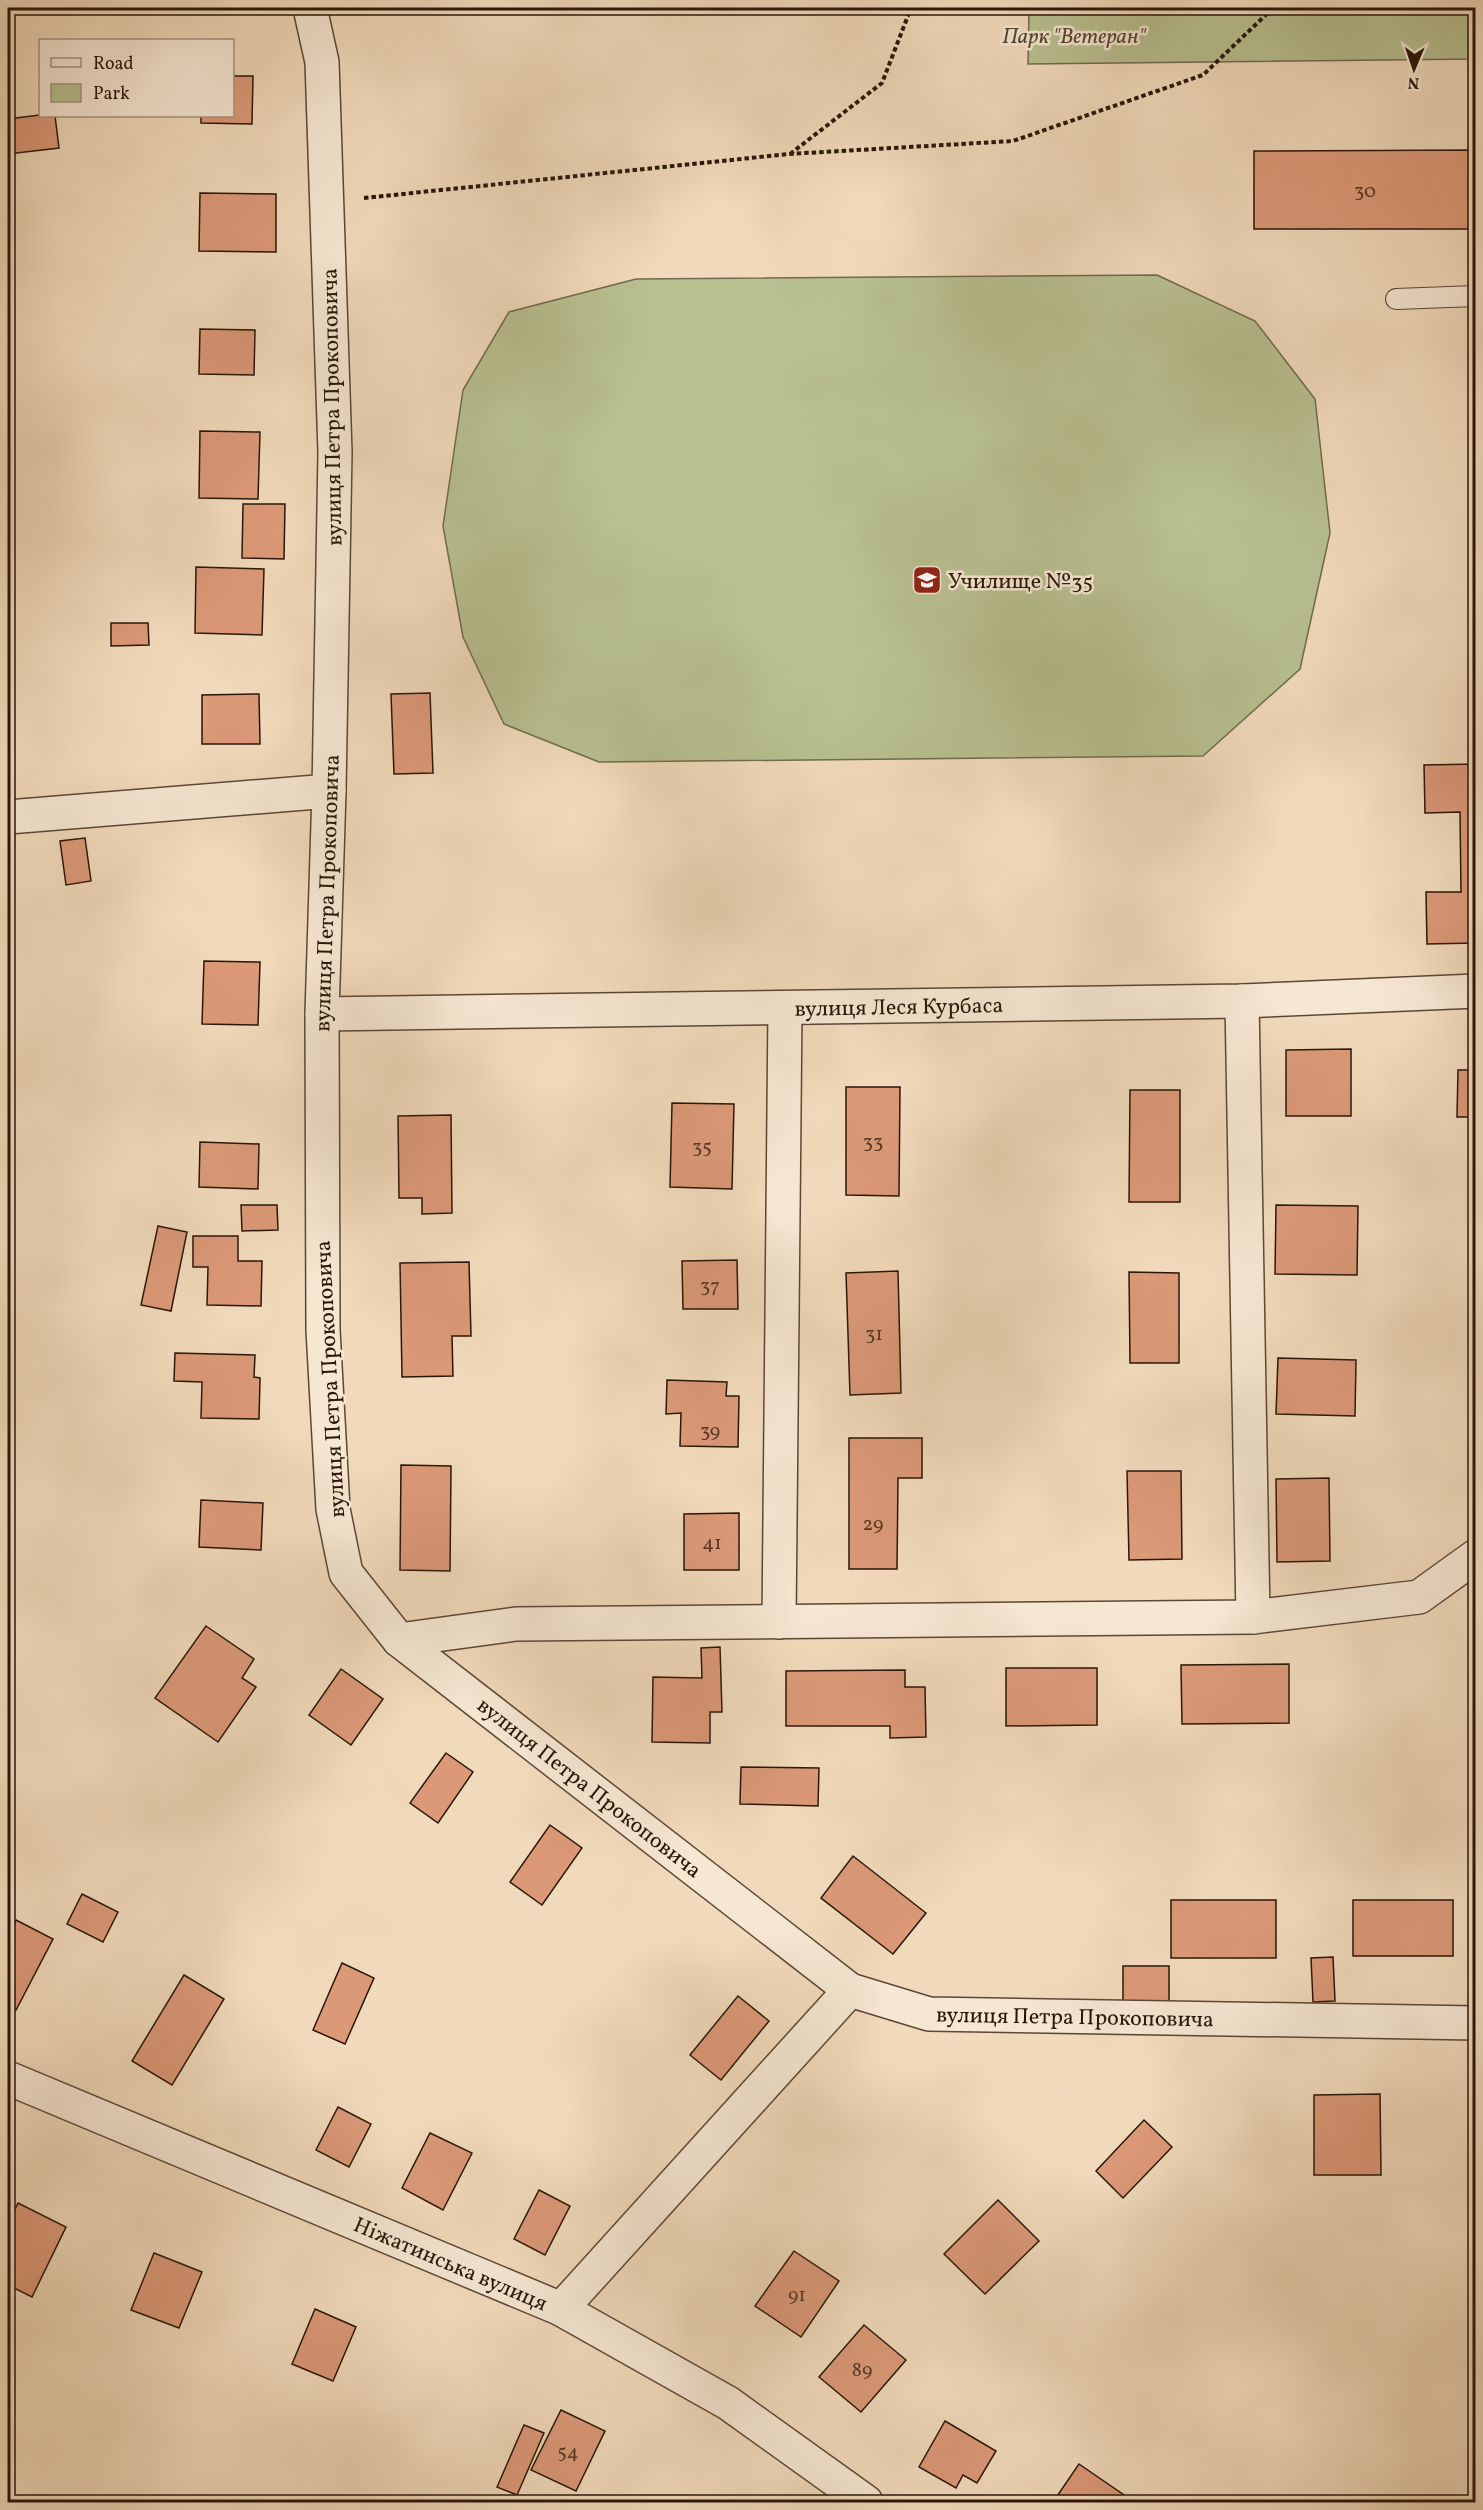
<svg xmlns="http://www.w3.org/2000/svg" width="1483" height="2510" font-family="Vollkorn,serif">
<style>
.green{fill:#b8c091;stroke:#706b4e;stroke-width:1.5}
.building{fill:#dc9978;stroke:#29160a;stroke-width:1.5}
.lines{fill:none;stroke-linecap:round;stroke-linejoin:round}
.lane-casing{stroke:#5b4736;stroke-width:22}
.street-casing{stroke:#5b4736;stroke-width:36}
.path{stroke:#29160a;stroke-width:4;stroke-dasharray:4.5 3;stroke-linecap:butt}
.lane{stroke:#f6e7d3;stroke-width:20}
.street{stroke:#f6e7d3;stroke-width:33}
.labels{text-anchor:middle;stroke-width:5;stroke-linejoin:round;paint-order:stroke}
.number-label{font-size:20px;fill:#563726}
.park-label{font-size:22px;font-style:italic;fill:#544932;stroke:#f6e7d3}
.street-label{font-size:22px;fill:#29160a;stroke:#f6e7d3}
.poi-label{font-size:22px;fill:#29160a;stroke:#f6e7d3;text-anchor:start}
</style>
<rect width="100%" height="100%" fill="#f1dabb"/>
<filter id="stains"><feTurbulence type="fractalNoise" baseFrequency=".00333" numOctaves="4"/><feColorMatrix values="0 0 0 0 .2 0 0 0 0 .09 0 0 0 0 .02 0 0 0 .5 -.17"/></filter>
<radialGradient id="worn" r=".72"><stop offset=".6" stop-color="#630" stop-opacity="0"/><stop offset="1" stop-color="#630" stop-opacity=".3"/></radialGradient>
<g class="green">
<polygon points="1029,8 1475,8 1475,59 1028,64"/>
<polygon points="1157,275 1255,321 1315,399 1330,533 1300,669 1203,756 599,762 504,724 463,637 443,526 463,390 509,312 636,279"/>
</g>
<g class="building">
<polygon points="232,76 253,76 252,124 201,123 201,116 232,116"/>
<polygon points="40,115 55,116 59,148 8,154 8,119"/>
<polygon points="1476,150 1476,229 1254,229 1254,151"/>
<polygon points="200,193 276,194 276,252 199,251"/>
<polygon points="200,329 255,330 254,375 199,374"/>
<polygon points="200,431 260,432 258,499 199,498"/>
<polygon points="243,504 285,504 284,559 242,558"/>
<polygon points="196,567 264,569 262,635 195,633"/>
<polygon points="111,623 148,623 149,645 111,646"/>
<polygon points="430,693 433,773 394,774 391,694"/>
<polygon points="259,694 260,744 202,744 202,695"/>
<polygon points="1476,764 1476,943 1427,944 1426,892 1461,892 1460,812 1425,813 1424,765"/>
<polygon points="85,838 91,881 66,885 60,841"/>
<polygon points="204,961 260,962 258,1025 202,1024"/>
<polygon points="1351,1049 1351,1116 1286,1116 1286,1050"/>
<polygon points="1458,1070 1476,1070 1476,1117 1457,1117"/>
<polygon points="846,1087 900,1087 899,1196 846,1195"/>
<polygon points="1130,1090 1180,1090 1180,1202 1129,1202"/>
<polygon points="672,1103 734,1104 732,1189 670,1187"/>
<polygon points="451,1115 452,1213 422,1214 422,1198 399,1198 398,1116"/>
<polygon points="200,1142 259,1144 258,1189 199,1187"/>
<polygon points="241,1205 277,1205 278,1230 242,1231"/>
<polygon points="1276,1205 1358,1206 1357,1275 1275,1274"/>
<polygon points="158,1226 187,1232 171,1311 141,1305"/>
<polygon points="193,1236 238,1236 238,1261 262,1261 261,1306 207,1305 208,1267 193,1267"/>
<polygon points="737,1260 738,1309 683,1309 682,1261"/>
<polygon points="469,1262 471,1336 452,1336 453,1376 402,1377 400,1263"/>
<polygon points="898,1271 901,1393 850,1395 846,1273"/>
<polygon points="1129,1272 1179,1273 1179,1363 1130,1363"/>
<polygon points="175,1353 255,1355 254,1377 260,1378 259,1419 201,1418 202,1382 174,1381"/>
<polygon points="1278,1358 1356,1360 1355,1416 1276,1414"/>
<polygon points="667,1380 727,1382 726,1396 739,1396 738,1447 680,1446 681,1413 666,1414"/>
<polygon points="849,1438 922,1438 922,1478 898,1478 897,1569 849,1569"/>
<polygon points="401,1465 451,1466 450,1571 400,1570"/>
<polygon points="1127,1471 1181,1471 1182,1559 1129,1560"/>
<polygon points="1329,1478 1330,1561 1277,1562 1276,1479"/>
<polygon points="201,1500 263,1503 261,1550 199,1547"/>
<polygon points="739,1513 739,1570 684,1570 684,1514"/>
<polygon points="206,1626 254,1659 242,1678 256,1687 218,1742 155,1698"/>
<polygon points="720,1647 722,1712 710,1712 710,1743 652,1742 653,1677 702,1678 701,1648"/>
<polygon points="1289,1664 1289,1723 1182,1724 1181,1665"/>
<polygon points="1006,1668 1097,1668 1097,1725 1006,1726"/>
<polygon points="341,1669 383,1699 351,1745 309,1715"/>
<polygon points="905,1670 905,1687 925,1687 926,1737 890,1738 890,1726 786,1726 786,1671"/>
<polygon points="446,1753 473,1772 438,1823 410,1803"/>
<polygon points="741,1767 819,1768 818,1806 740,1804"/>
<polygon points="550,1825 582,1848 542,1905 510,1882"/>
<polygon points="853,1856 926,1913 893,1954 821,1898"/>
<polygon points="82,1894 118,1912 103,1942 67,1924"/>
<rect x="1171" y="1900" width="105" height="58"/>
<rect x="1353" y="1900" width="100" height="56"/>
<polygon points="16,1920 53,1939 16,2010 8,2006 8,1937"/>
<polygon points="1333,1957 1335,2001 1313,2002 1311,1958"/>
<polygon points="342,1963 374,1978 345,2044 313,2030"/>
<rect x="1123" y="1966" width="46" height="35"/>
<polygon points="184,1975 224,1999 172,2085 132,2061"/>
<polygon points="738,1996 769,2021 721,2080 690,2055"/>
<polygon points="1380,2094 1381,2175 1314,2175 1314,2095"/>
<polygon points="338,2107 371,2124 349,2167 316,2150"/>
<polygon points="1144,2120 1172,2147 1123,2198 1096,2171"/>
<polygon points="430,2133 472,2153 443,2210 402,2188"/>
<polygon points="539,2190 570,2206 545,2255 514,2239"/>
<polygon points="998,2200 1039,2241 985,2294 944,2254"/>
<polygon points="18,2203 66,2227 32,2297 8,2285 8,2224"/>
<polygon points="794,2251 839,2281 801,2337 755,2306"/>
<polygon points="154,2253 202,2272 179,2328 131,2310"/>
<polygon points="315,2309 356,2327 333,2381 292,2364"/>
<polygon points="864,2325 906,2360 861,2412 819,2377"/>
<polygon points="561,2410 605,2431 576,2491 531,2470"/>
<polygon points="945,2421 996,2451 977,2483 963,2475 956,2488 919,2467"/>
<polygon points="524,2425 544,2433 517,2495 497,2487"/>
<polygon points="1079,2464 1124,2495 1119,2502 1053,2502"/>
</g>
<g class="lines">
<g class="lane-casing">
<polyline id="lane" points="1396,299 1476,296"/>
</g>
<g class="street-casing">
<g id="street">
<polyline points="310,8 322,62 335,452 329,791 322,1014 323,1330 333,1509 346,1573 399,1640 850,1990 929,2014 1476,2023"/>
<polyline points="8,817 329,791"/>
<polyline points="1242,1001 1253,1617"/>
<polyline points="322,1014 1242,1001 1476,991"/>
<polyline points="779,1622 785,1008"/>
<polyline points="399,1640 516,1624 1253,1617 1419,1597 1476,1556"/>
<polyline points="8,2078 561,2309 728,2403 866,2502"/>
<polyline points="561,2309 850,1990"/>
</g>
</g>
<g class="path">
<polyline points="790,154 882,83 911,8"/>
<polyline points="364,198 789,154 1013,141 1203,75 1273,8"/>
</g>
<use href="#lane" class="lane"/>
<use href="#street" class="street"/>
</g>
<defs>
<g id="university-square" transform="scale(1.5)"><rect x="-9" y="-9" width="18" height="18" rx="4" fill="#8f2418" stroke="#f6e7d3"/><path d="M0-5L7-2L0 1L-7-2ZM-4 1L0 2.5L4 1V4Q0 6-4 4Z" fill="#fff"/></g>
</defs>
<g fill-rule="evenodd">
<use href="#university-square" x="927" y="580"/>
</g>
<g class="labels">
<g class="number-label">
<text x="1365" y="197">30</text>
<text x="873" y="1148">33</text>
<text x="702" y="1153">35</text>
<text x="710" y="1292">37</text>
<text x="874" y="1340">31</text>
<text x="710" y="1437">39</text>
<text x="873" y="1530">29</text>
<text x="712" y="1549">41</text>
<text x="797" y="2301">91</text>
<text x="862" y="2376">89</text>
<text x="568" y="2458">54</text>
</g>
<g class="park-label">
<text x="1074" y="43">Парк "Ветеран"</text>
</g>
<g class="street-label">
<text transform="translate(331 407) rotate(-91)" y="8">вулиця Петра Прокоповича</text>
<text transform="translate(326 893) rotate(-88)" y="8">вулиця Петра Прокоповича</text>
<text transform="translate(899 1006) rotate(-1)" y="8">вулиця Леся Курбаса</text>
<text transform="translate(329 1379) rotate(-93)" y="8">вулиця Петра Прокоповича</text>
<text transform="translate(590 1787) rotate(38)" y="8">вулиця Петра Прокоповича</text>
<text transform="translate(1075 2016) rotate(1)" y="8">вулиця Петра Прокоповича</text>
<text transform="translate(451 2263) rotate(23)" y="8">Ніжатинська вулиця</text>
</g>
<g class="poi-label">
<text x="948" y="588">Училище №35</text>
</g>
</g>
<rect width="1483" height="2510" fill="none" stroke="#f1dabb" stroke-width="30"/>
<rect x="9" y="9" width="1465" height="2492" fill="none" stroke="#29160a" stroke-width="3"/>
<rect x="15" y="15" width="1453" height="2480" fill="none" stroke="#29160a" stroke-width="1.5"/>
<rect x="39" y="39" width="195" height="78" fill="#f6e7d3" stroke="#a49383" stroke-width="1.5"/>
<rect x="51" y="58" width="30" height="9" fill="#f6e7d3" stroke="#a49383" stroke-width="1.5"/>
<text x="93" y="69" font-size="18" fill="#29160a">Road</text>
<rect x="51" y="84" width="30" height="18" fill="#b8c091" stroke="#a49383" stroke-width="1.5"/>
<text x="93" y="99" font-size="18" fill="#29160a">Park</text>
<g transform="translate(1414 69) rotate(182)" stroke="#f6e7d3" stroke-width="4.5" paint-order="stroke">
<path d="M0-4.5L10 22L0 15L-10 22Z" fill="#29160a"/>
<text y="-9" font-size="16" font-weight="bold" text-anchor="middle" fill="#29160a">N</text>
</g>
<rect width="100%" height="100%" filter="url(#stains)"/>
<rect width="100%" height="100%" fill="url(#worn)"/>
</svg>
